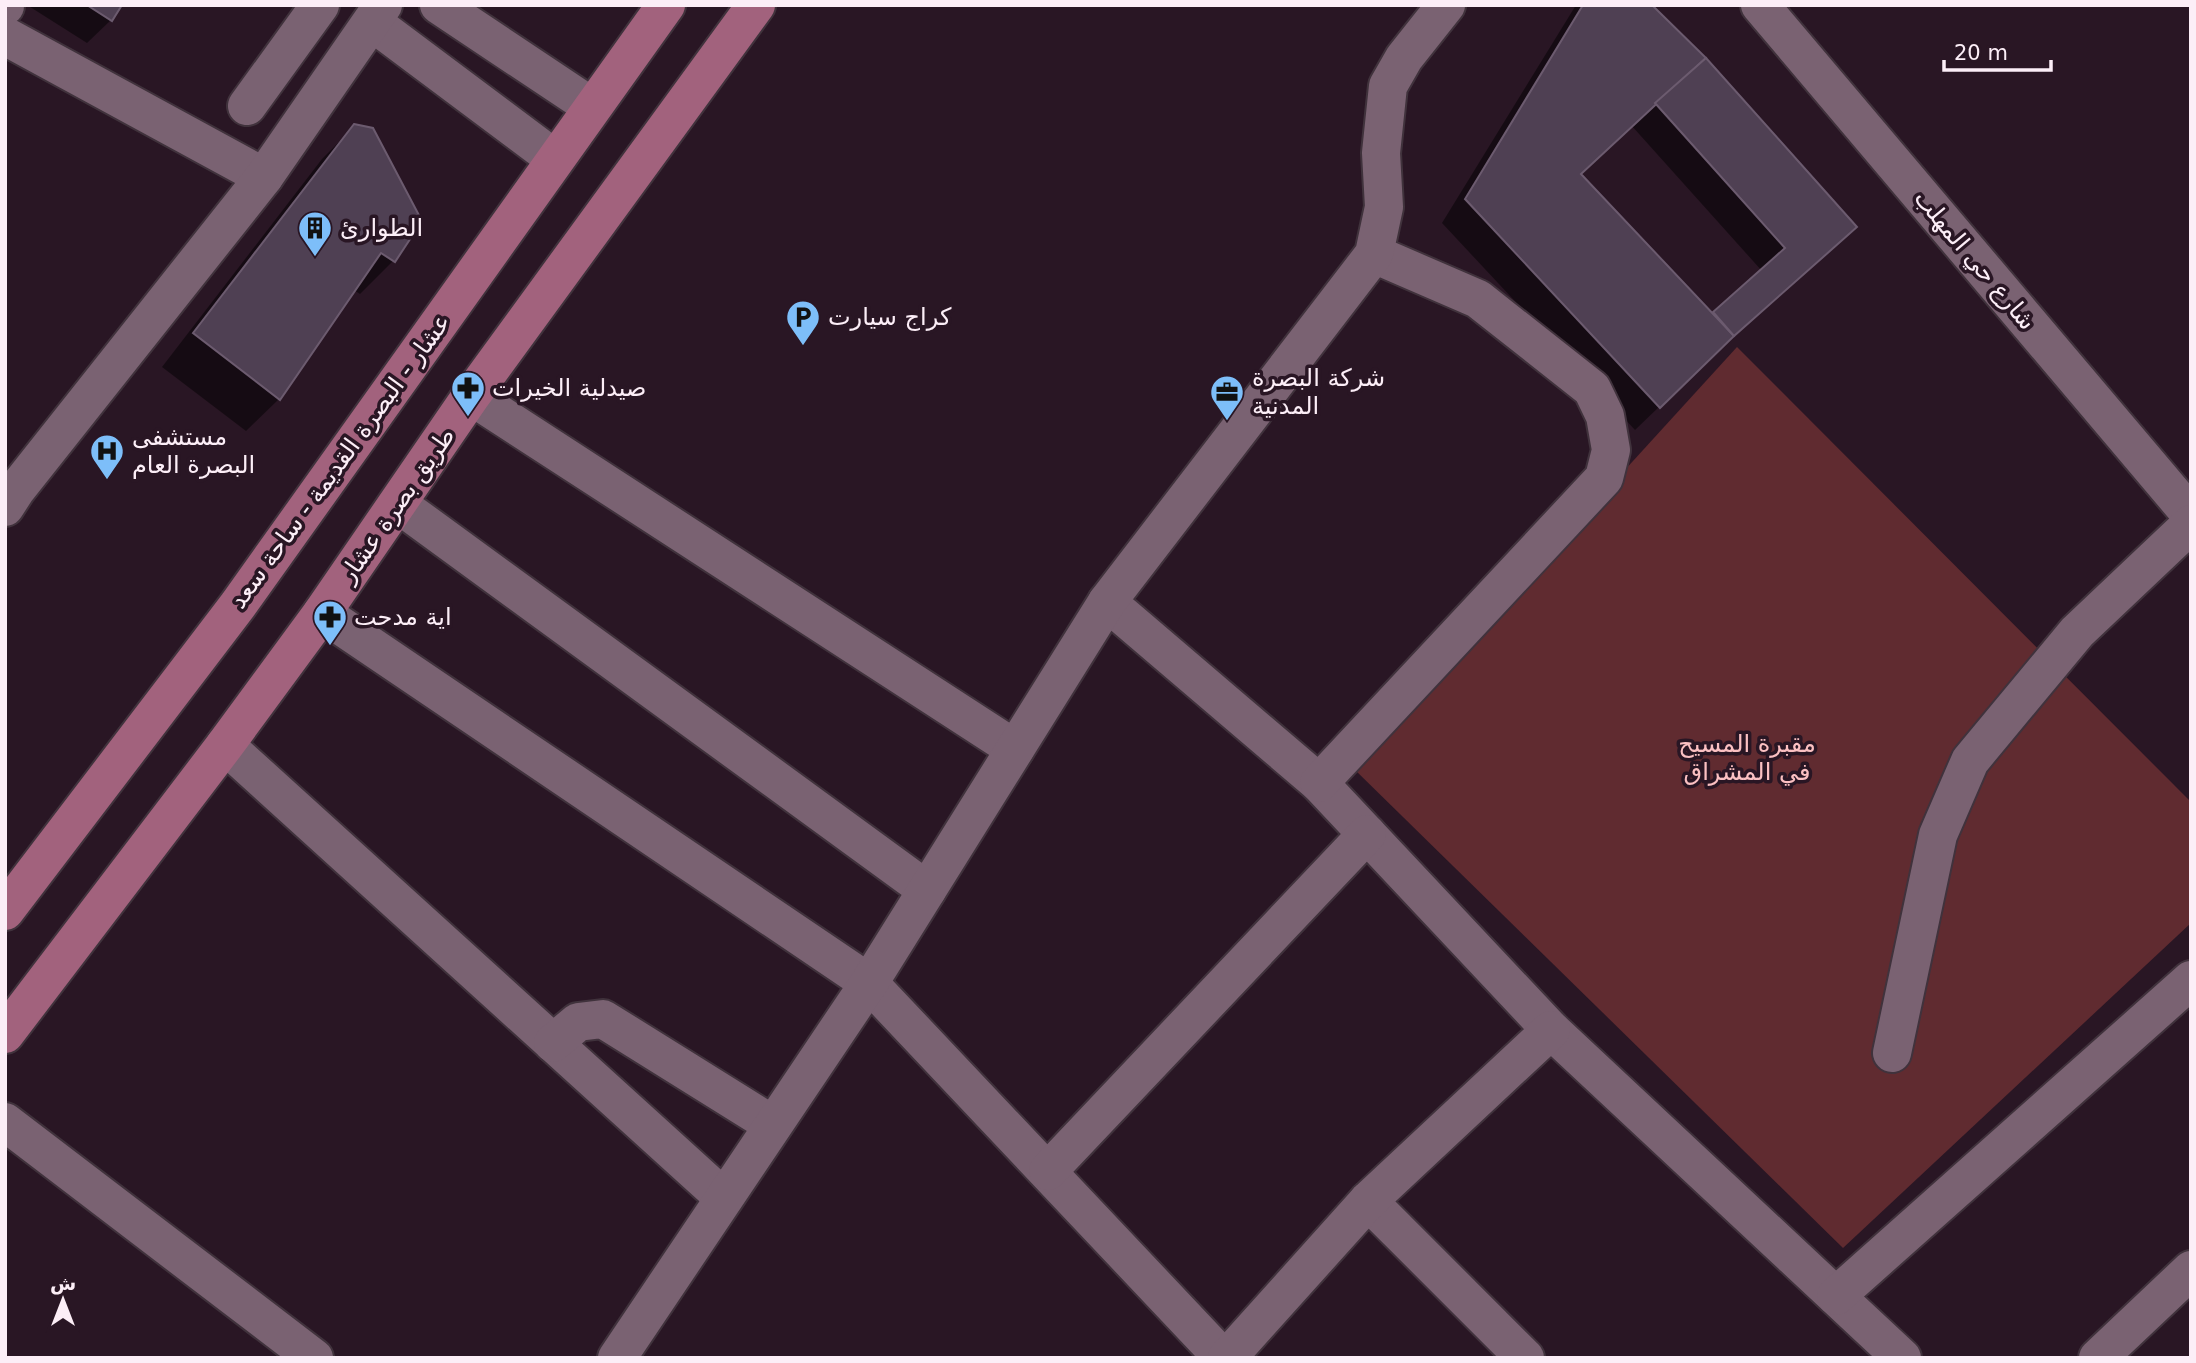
<svg xmlns="http://www.w3.org/2000/svg" width="2196" height="1363" font-family="'DejaVu Sans','Noto Sans Arabic',sans-serif">
<style>
.green{fill:#602b30}
.shadow{fill:#0007;fill-rule:evenodd}
.building{fill:#4f4053;stroke:#6c5b6f;stroke-width:2}
.lines{fill:none;stroke-linecap:round;stroke-linejoin:round}
.minor-casing{stroke:#40323c;stroke-width:42}
.major-casing{stroke:#40323c;stroke-width:42}
.minor{stroke:#7a6272;stroke-width:38}
.major{stroke:#a2627d;stroke-width:38}
.labels{text-anchor:middle;stroke-width:7;stroke-linejoin:round;paint-order:stroke}
.poi-label{font-size:24px;fill:#fceef7;stroke:#291624;text-anchor:start}
.street-label{font-size:24px;fill:#fceef7;stroke:#291624}
.park-label{font-size:24px;fill:#fbc0c2;stroke:#291624}
</style>
<rect width="100%" height="100%" fill="#291624"/>
<polygon class="green" points="1737,347 2191,802 2191,923 1843,1248 1353,768"/>
<g class="shadow">
<polygon points="27,5 120,5 111,20 87,43"/>
<path d="M1576,5H1650L1855,227L1709,359L1635,430L1442,223ZM1631,125L1762,271L1713,315L1579,175Z"/>
<polygon points="355,126 420,221 393,261 360,294 354,290 279,399 246,431 162,367 322,159"/>
</g>
<g class="building">
<polygon points="87,5 122,5 112,21"/>
<polygon points="1583,5 1652,5 1706,58 1581,174 1734,336 1660,408 1465,199"/>
<polygon points="1706,58 1857,227 1734,336 1713,312 1785,248 1655,103"/>
<polygon points="354,124 373,128 422,221 395,262 381,253 280,400 193,333"/>
</g>
<g class="lines">
<g class="minor-casing">
<g id="minor">
<polyline points="439,5 592,107"/>
<polyline points="1760,5 2191,515"/>
<polyline points="5,6 5,5"/>
<polyline points="372,22 555,159"/>
<polyline points="5,36 264,177"/>
<polyline points="247,106 320,5"/>
<polyline points="471,396 1015,749"/>
<polyline points="398,504 927,890"/>
<polyline points="5,507 16,490 264,177 383,5"/>
<polyline points="1107,602 1319,783 1551,1030 1902,1358"/>
<polyline points="322,613 869,983 1223,1358"/>
<polyline points="225,745 724,1198"/>
<polyline points="1319,783 1604,478 1611,450 1605,416 1592,389 1478,299 1374,254"/>
<polyline points="553,1043 578,1022 603,1019 773,1125"/>
<polyline points="1892,1053 1938,835 1970,761 2077,632 2191,524"/>
<polyline points="5,1122 314,1358"/>
<polyline points="1048,1171 1367,834"/>
<polyline points="1368,1201 1525,1358"/>
<polyline points="1836,1296 2191,980"/>
<polyline points="617,1358 869,983 1107,602 1374,254 1384,207 1381,153 1388,86 1404,58 1446,5"/>
<polyline points="1227,1358 1368,1201 1551,1030"/>
<polyline points="2098,1358 2191,1270"/>
</g>
</g>
<g class="major-casing">
<g id="major">
<polyline points="5,911 238,605 666,5"/>
<polyline points="5,1034 225,745 322,613 471,396 756,5"/>
</g>
</g>
<use href="#minor" class="minor"/>
<use href="#major" class="major"/>
</g>
<defs>
<g id="building-pin" transform="scale(1.75)"><path d="M0 17L-7.5 6A9.5 9.5 0 1 1 7.5 6Z" fill="#7dbef9" stroke="#291624"/><path d="M-4-6H4V6H1V3H-1V6H-4ZM-2.5-4.3h1.7v1.8h-1.7ZM.8-4.3h1.7v1.8H.8ZM-2.5-1h1.7V.8h-1.7ZM.8-1h1.7V.8H.8Z" fill="#111"/></g>
<g id="parking-pin" transform="scale(1.75)"><path d="M0 17L-7.5 6A9.5 9.5 0 1 1 7.5 6Z" fill="#7dbef9" stroke="#291624"/><path d="M-3.5-5.5H1a3.5 3.5 0 0 1 0 7H-1V5.5H-3.5ZM-1-3.4V-.6H.8a1.4 1.4 0 0 0 0-2.8Z" fill="#111"/></g>
<g id="pharmacy-pin" transform="scale(1.75)"><path d="M0 17L-7.5 6A9.5 9.5 0 1 1 7.5 6Z" fill="#7dbef9" stroke="#291624"/><path d="M-2-6h4v4h4v4h-4v4h-4v-4h-4v-4h4Z" fill="#111"/></g>
<g id="office-pin" transform="scale(1.75)"><path d="M0 17L-7.5 6A9.5 9.5 0 1 1 7.5 6Z" fill="#7dbef9" stroke="#291624"/><path d="M-6-3h4V-5.5h4V-3h4V5H-6ZM-1-4.5V-3h2v-1.5ZM-6 0V1H6V0Z" fill="#111"/></g>
<g id="hospital-pin" transform="scale(1.75)"><path d="M0 17L-7.5 6A9.5 9.5 0 1 1 7.5 6Z" fill="#7dbef9" stroke="#291624"/><path d="M-5-5h3v3.5h4V-5h3V5h-3V1.5h-4V5h-3Z" fill="#111"/></g>
</defs>
<g fill-rule="evenodd">
<use href="#building-pin" x="315" y="228"/>
<use href="#parking-pin" x="803" y="317"/>
<use href="#pharmacy-pin" x="468" y="388"/>
<use href="#office-pin" x="1227" y="392"/>
<use href="#hospital-pin" x="107" y="451"/>
<use href="#pharmacy-pin" x="330" y="617"/>
</g>
<g class="labels">
<g class="poi-label">
<text x="340" y="236">الطوارئ</text>
<text x="828" y="325">كراج سيارت</text>
<text x="1252" y="386">شركة البصرة<tspan x="1252" dy="28">المدنية</tspan></text>
<text x="492" y="396">صيدلية الخيرات</text>
<text x="132" y="445">مستشفى<tspan x="132" dy="28">البصرة العام</tspan></text>
<text x="354" y="625">اية مدحت</text>
</g>
<g class="street-label">
<text transform="translate(1975 260) rotate(50)" y="8">شارع حي المهلب</text>
<text transform="translate(340 461) rotate(-54)" y="8">عشار - البصرة القديمة - ساحة سعد</text>
<text transform="translate(397 505) rotate(-55)" y="8">طريق بصرة عشار</text>
</g>
<g class="park-label">
<text x="1747" y="752">مقبرة المسيح<tspan x="1747" dy="28">في المشراق</tspan></text>
</g>
</g>
<rect width="2196" height="1363" fill="none" stroke="#fceef7" stroke-width="14"/>
<g transform="translate(63 1300)" stroke="#291624" stroke-width="5" paint-order="stroke">
<path d="M0-5L12 26L0 18L-12 26Z" fill="#fceef7"/>
<text y="-10" font-size="19" font-weight="bold" text-anchor="middle" fill="#fceef7">ش</text>
</g>
<path d="M1944 60v10h107v-10" fill="none" stroke="#fceef7" stroke-width="3.5"/>
<text x="1954" y="60" font-size="21" fill="#fceef7" stroke="#291624" stroke-width="5" paint-order="stroke">20 m</text>
</svg>
